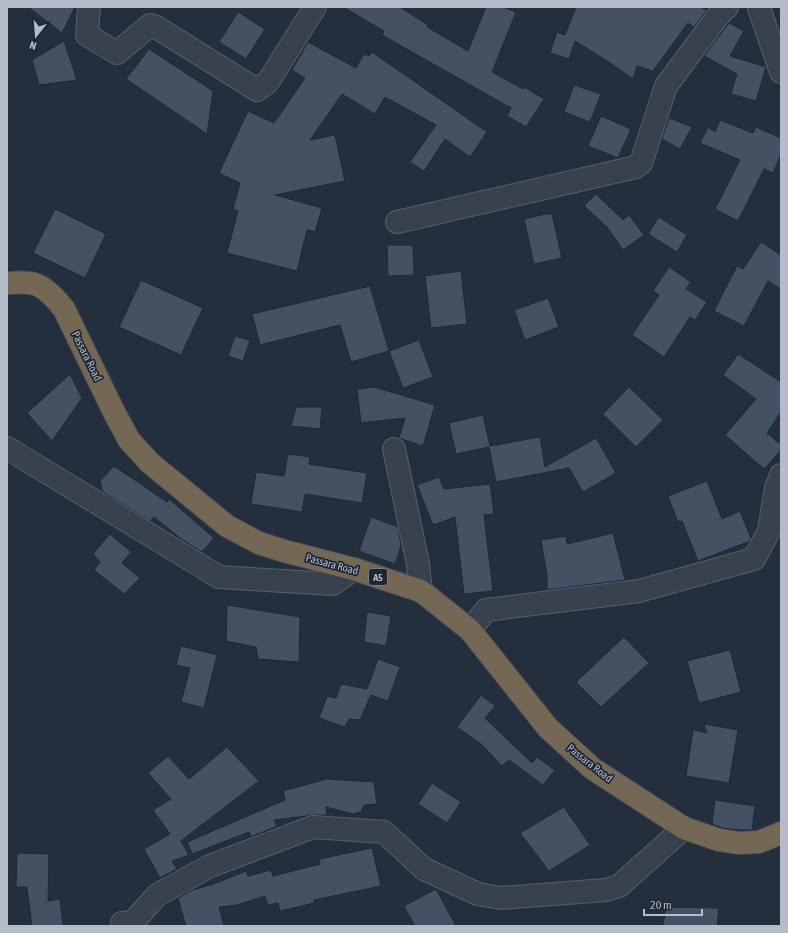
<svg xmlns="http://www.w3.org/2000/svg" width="788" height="933" font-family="'Asap Condensed',sans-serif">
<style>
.building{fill:#455162;stroke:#1f2835}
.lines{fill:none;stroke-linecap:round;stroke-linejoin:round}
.minor-casing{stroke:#565f6c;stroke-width:24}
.highway-casing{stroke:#434c59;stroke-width:24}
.minor{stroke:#38414e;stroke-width:22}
.highway{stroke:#746855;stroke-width:22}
.labels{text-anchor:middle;stroke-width:3.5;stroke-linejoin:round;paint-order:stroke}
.shield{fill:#1d2633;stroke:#878f9c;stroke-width:1}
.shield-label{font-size:10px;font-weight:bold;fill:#b4bcc9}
.street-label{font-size:11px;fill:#b4bcc9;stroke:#1d2633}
</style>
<rect width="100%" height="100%" fill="#242f3e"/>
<g class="building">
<polygon points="28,7 75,7 62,33"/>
<polygon points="343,7 400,7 428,25 427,27 468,51 486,7 503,7 516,12 492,72 523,89 524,87 544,99 526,127 507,116 511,108 382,35 384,31"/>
<polygon points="576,7 700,7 707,10 694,27 688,23 653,71 637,66 633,79 612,64 575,41 569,59 550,53 557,32 565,35"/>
<polygon points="238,12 265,29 246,59 219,42"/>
<polygon points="729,23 744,31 730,56 766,67 756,101 731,94 737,74 704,56"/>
<polygon points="64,41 77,80 39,85 32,60"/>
<polygon points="308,42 356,68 364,54 369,56 372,52 487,132 470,157 445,139 424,171 410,162 436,125 385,97 375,114 342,94 310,140 335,135 345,181 275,195 322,208 315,232 307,230 297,271 227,253 238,211 233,209 240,183 219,173 248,111 274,123 305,78 292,70"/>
<polygon points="149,49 213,91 207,134 126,79"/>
<polygon points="574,85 601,94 590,122 564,112"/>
<polygon points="601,116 631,129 618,158 588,146"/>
<polygon points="669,118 692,127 680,149 662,139"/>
<polygon points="720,120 753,133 756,127 781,138 781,154 773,173 764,169 738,221 715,209 740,160 700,143 708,127 715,132"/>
<polygon points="596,194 623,220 629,215 644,235 623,250 607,227 584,206"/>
<polygon points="55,209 106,234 85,278 33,253"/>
<polygon points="545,214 552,214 562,258 534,264 524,219"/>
<polygon points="659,217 687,235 677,252 648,234"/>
<polygon points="761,242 781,255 781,289 768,281 744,326 714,311 737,266 743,269"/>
<polygon points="387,245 413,245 414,275 388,276"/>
<polygon points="669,267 691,282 686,289 707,302 695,320 690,317 664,357 632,335 659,295 653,291"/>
<polygon points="461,271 467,324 431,328 425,276"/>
<polygon points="141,280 203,308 181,355 119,327"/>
<polygon points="370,286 389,351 351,362 340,325 260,345 252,314"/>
<polygon points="548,298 559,327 525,340 514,310"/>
<polygon points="235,336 250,340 243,361 228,356"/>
<polygon points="419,340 433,377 403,388 389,351"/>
<polygon points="738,354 781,382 781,412 767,433 781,445 781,450 764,469 725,435 756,399 723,375"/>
<polygon points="70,374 82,398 52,441 27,413"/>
<polygon points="374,387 435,405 423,446 399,438 405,418 361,423 357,389"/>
<polygon points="629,387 663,420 636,447 603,414"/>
<polygon points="296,407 322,407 320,429 291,426"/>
<polygon points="483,415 490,446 540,437 545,467 596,438 616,473 583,492 569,468 496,482 489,447 456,454 449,423"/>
<polygon points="288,454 310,457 309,464 367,473 362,503 305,494 302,512 251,504 256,472 284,476"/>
<polygon points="114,466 167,502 169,499 214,538 202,552 180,538 154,517 150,521 103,492 100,481"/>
<polygon points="439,477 444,489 490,484 494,514 484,515 493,591 464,594 455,517 433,525 417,485"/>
<polygon points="707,481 722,519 740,511 751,538 750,541 698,561 682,521 678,522 668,496"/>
<polygon points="371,517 398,527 401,546 395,564 359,551"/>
<polygon points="613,533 625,580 547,590 547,575 541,540 566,536 567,544"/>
<polygon points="110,534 131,552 122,563 140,578 124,594 94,570 100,562 93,554"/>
<polygon points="227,605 300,617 299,662 258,659 256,647 226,641"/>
<polygon points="367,612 391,616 386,646 364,642"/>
<polygon points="624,637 649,663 601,707 576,682"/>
<polygon points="181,646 217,655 204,708 181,702 190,668 176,665"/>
<polygon points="730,650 741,692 699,703 687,661"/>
<polygon points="378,659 400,667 388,701 371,695 360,720 349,719 345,727 319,718 327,696 336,698 341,684 367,689"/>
<polygon points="481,695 495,706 485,718 532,763 537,757 555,770 543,785 509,760 502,766 481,744 457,727"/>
<polygon points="704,724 738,730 729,783 686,776 693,730 707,733"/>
<polygon points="227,747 259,781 181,841 189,855 172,861 177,869 160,878 144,849 170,834 153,810 171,799 148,773 168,756 189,779"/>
<polygon points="327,779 374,782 377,804 364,805 361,812 353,814 326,807 327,815 314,815 274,820 277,826 253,836 251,837 249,832 192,854 187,842 285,800 283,791"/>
<polygon points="432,783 461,802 447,823 418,804"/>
<polygon points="715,800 755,806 752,830 740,830 722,828 712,824"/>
<polygon points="564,807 590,845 549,871 520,833"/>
<polygon points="372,848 381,886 314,900 314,903 280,911 278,903 268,905 265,896 237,905 219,907 224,926 186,926 178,898 192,890 214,884 246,871 248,876 271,870 273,876 320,864 319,859"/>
<polygon points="17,853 49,854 48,901 60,899 63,926 32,926 27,887 16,887"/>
<polygon points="436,889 456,926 415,926 404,906"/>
<polygon points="666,907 719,908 717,926 663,926"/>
</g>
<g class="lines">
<g class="minor-casing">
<g id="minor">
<polyline points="89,7 87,35 117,53 150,25 156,27 257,90 268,82 315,7"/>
<polyline points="759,8 781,72"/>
<polyline points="397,222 636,167 641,163 666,86 718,16 727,7"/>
<polyline points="7,448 219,577 333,584 354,569"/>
<polyline points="394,449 418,564 421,591"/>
<polyline points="470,630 486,610 639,591 754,559 769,531 776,488 781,475"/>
<polyline points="123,926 122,923 133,922 157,895 210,866 313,827 384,832 424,869 478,894 501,898 606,890 619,886 684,828"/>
</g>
</g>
<g class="highway-casing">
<path id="highway" d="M7,283C14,283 22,282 30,283C43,284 56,299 64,309L114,412L129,440L150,463L227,526L259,543L284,551L354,569L421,591L470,630L548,728L593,769L684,828L719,840L739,843L759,842L781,833"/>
</g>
<use href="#minor" class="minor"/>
<use href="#highway" class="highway"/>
</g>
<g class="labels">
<rect class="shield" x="369" y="569" width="18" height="16" rx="3"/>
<g class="shield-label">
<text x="378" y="581">A5</text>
</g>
<g class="street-label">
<text transform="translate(87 356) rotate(64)" y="4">Passara Road</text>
<text transform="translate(332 564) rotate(15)" y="4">Passara Road</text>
<text transform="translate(590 763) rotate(38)" y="4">Passara Road</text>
</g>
</g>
<rect width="788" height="933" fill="none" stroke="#b4bcc9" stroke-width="16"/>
<g transform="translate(36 36) rotate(197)" stroke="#1d2633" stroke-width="3" paint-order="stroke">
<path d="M0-3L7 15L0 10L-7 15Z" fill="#b4bcc9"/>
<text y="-6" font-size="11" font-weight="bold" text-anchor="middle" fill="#b4bcc9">N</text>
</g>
<path d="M644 909v6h58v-6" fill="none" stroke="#b4bcc9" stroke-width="2"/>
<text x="650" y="909" font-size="12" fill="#b4bcc9" stroke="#1d2633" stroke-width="3" paint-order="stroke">20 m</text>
</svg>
